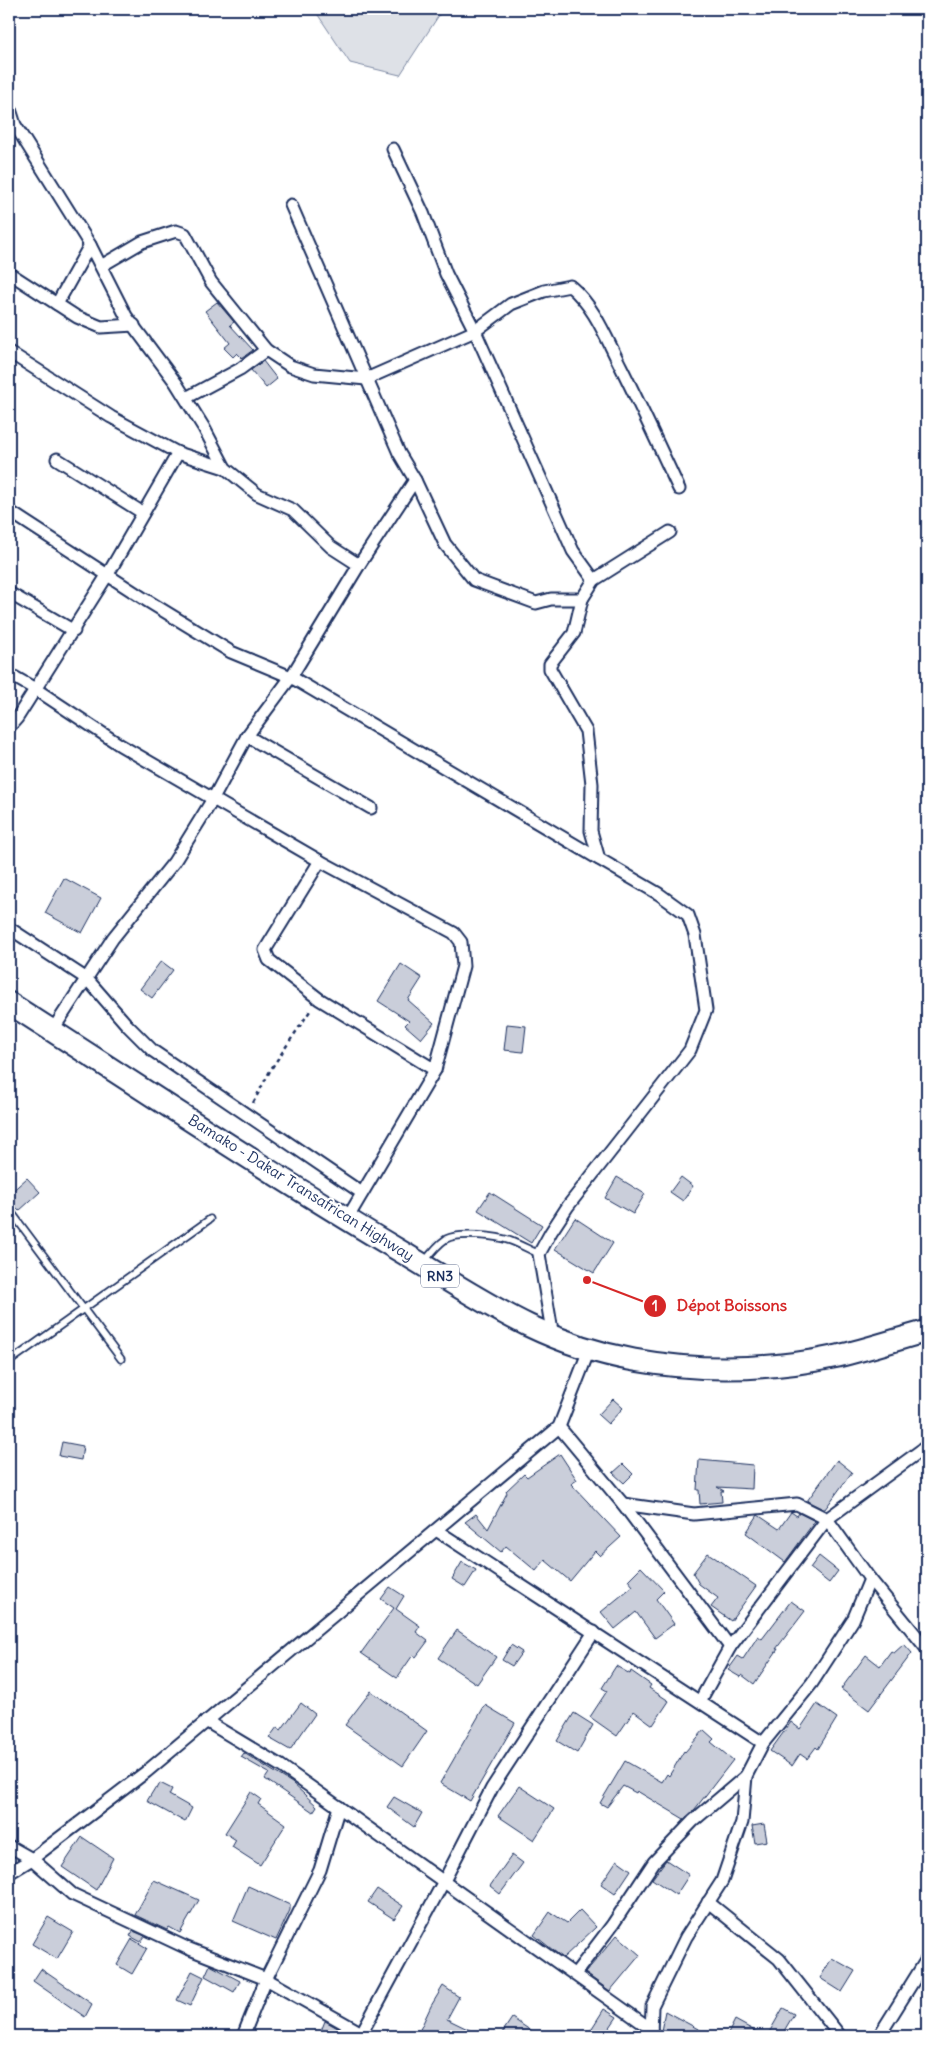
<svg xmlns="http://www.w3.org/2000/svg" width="936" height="2045" font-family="Delius,sans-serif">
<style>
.green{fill:#dee1e7;stroke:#7c88a2}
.building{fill:#caceda;stroke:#1b2f5e}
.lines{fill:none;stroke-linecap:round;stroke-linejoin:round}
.lane-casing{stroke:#1b2f5e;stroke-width:9}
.street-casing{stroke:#1b2f5e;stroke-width:15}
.highway-casing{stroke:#1b2f5e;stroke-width:25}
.path{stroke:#1b2f5e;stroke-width:2.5;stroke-dasharray:4 4;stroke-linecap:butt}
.lane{stroke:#fff;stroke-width:5.5}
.street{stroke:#fff;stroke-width:11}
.highway{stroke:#fff;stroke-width:21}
.labels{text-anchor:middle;stroke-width:4;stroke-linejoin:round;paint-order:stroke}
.shield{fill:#fff;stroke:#5f6d8e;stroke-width:1}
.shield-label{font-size:14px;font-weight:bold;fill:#1b2f5e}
.street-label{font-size:15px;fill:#1b2f5e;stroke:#fff}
.leader{fill:none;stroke:#d62828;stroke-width:2}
.callout-dot{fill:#d62828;stroke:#fff;stroke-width:2}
.mark-label{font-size:15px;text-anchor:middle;font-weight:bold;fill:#fff}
.callout-label{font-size:16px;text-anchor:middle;font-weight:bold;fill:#d62828;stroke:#fff;stroke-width:4;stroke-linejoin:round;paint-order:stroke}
</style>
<rect width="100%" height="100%" fill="#fff"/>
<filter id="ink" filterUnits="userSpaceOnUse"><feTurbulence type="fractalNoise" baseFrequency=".02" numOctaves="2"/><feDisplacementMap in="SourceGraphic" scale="10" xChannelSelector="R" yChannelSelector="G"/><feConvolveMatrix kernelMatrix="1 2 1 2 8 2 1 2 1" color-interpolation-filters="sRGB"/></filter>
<g filter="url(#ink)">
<polygon class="green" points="314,9 443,9 400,75 350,63"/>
<g class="building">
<polygon points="217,302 234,322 230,325 253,350 242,358 237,353 233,357 224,348 230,343 205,311"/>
<polygon points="263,361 277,379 266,388 251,370"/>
<polygon points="64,878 101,898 82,933 45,913"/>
<polygon points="161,961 173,970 152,998 140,989"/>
<polygon points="401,964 422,978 408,1000 434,1023 421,1039 405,1025 409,1021 378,1001"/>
<polygon points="507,1024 526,1026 523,1052 504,1050"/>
<polygon points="617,1177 645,1194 633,1214 605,1198"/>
<polygon points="681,1177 693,1186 683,1201 670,1192"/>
<polygon points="27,1178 40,1192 19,1211 9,1200 9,1194"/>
<polygon points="490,1192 542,1225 531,1243 478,1210"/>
<polygon points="575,1218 613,1243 594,1273 555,1249"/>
<polygon points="613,1399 623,1408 608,1424 598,1415"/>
<polygon points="62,1442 83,1446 81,1460 59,1456"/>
<polygon points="560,1454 577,1480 571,1484 621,1537 600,1556 595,1551 570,1581 545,1560 536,1571 506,1546 501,1552 465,1522 476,1514 488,1529 507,1493 506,1491 524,1474 527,1477"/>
<polygon points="699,1460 753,1465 752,1489 717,1487 724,1491 721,1491 722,1502 700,1504 699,1490 697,1490"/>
<polygon points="837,1460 852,1472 825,1509 823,1509 807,1501"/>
<polygon points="623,1464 633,1474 624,1483 613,1473"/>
<polygon points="791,1512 797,1516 799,1513 815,1521 785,1562 746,1533 758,1515 779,1529"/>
<polygon points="708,1553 756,1586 731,1621 711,1607 718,1598 699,1584 693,1573"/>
<polygon points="819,1556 838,1571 829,1583 810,1568"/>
<polygon points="462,1562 476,1570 465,1587 452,1579"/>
<polygon points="641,1567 664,1591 656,1599 674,1624 655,1638 636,1612 615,1629 601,1612 633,1586 628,1580"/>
<polygon points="390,1587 404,1596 396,1609 420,1626 416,1632 428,1641 416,1657 413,1655 397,1678 361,1653 394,1608 381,1599"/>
<polygon points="791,1601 805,1611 776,1649 778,1649 754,1684 742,1675 740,1677 728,1670 738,1656 743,1659 758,1636 762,1639"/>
<polygon points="457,1630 496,1657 477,1684 438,1658"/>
<polygon points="904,1644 912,1653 869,1710 841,1689 866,1655 880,1666 891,1651 894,1653"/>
<polygon points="511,1645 522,1652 512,1666 502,1660"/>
<polygon points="616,1666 630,1674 631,1671 651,1685 649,1688 669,1701 653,1725 634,1711 617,1736 590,1717 607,1691 602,1688"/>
<polygon points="371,1691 427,1731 403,1766 345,1725"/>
<polygon points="301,1703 315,1714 290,1750 269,1738 277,1727 281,1730"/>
<polygon points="817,1704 837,1718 818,1749 816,1747 807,1759 800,1754 792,1766 770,1751 791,1722 800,1729"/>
<polygon points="485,1705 515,1723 470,1801 440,1783"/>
<polygon points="574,1713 593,1725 577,1753 557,1741"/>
<polygon points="704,1730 714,1739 711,1742 733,1760 695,1809 684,1819 637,1791 636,1793 623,1786 607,1807 600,1803 625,1761 662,1782 667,1774 669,1776 684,1751 685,1752"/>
<polygon points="244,1753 292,1783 317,1806 313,1812 265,1779 269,1773 241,1757"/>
<polygon points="160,1783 172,1789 169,1795 192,1808 185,1822 147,1801 155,1788 157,1789"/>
<polygon points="519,1786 554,1809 534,1840 498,1816"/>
<polygon points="251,1792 261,1799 258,1804 286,1824 260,1865 232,1847 236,1840 225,1833"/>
<polygon points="394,1797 422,1813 414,1827 387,1807"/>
<polygon points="764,1824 767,1841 755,1843 752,1826"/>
<polygon points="82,1837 113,1858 96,1890 62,1867"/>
<polygon points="512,1855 523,1863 500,1894 490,1886"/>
<polygon points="617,1860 631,1870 615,1894 601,1884"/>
<polygon points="666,1860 689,1875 676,1895 652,1879"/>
<polygon points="154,1880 199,1900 180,1933 169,1927 167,1930 135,1915"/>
<polygon points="248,1886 290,1905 290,1910 276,1940 233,1921"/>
<polygon points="377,1889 403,1906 394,1919 368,1902"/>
<polygon points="580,1910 596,1927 563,1958 534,1935 550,1912 567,1923"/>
<polygon points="48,1917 73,1932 57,1959 32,1944"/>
<polygon points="133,1931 145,1936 141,1942 130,1936"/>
<polygon points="617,1935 640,1955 610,1991 585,1973"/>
<polygon points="132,1939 147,1948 132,1974 117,1965"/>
<polygon points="832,1958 855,1971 842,1992 820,1978"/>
<polygon points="210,1965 240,1981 234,1992 205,1976"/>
<polygon points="41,1969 92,2004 85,2017 33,1981"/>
<polygon points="192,1971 204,1977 190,2006 177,2000"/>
<polygon points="443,1986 459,1997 447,2019 482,2036 417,2036 431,2006"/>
<polygon points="783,2008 794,2014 781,2036 767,2036"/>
<polygon points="604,2009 617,2017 604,2036 587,2036"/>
<polygon points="665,2011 711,2036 660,2036"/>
<polygon points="512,2018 539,2036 500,2036"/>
<polygon points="735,2020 764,2036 727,2036"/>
<polygon points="325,2021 352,2036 319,2036"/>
</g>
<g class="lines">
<g class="lane-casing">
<g id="lane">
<polyline points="9,1209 121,1359"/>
<path d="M425,1261C431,1253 437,1245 446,1239C459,1232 498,1236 511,1241C521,1245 530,1250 539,1254"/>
<polyline points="9,1362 210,1219"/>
</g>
</g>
<g class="street-casing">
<g id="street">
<polyline points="9,106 15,125 90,245 126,316 176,383 204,428 225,468 257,494 293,510 331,547 359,565"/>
<polyline points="393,149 423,213 446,274 475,331 573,551 594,580"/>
<polyline points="291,205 399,453 415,480 445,544 474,580 536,603 551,599 582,599 594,580 670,532"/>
<path d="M101,266L142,242L176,231L185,234L211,282L266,350L290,366L314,374L366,379L475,331L511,304L544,291L570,286C595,307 606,338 621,367C641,407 660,448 679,489"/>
<polyline points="9,273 77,317 101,327 134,325"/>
<polyline points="57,304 90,245"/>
<polyline points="9,352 111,417 178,453 225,468"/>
<polyline points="186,398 240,369 266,350"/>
<polyline points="57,459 143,513"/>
<polyline points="9,511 146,600 231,652 291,677 599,859"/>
<polyline points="9,593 74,631"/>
<polyline points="9,674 37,690 120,745 320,861 454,933 461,942 463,966 435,1070 347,1219"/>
<polyline points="9,727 17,718 108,574 178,453"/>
<polyline points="247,736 371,808"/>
<polyline points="320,861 265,950 269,960 319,999 435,1070"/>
<polyline points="9,928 87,979 127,1025 153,1051 362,1193"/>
<polyline points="52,1031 113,938 174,862 213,799 247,736 291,677 359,565 415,480"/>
<polyline points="553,1337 539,1254 551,1232 568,1206 690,1050 706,1010 695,935 688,915 659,894 599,859 591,831 592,784 586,731 550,669 550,664 574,633 582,599"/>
<polyline points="559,1427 623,1504 730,1647"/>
<polyline points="623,1504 694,1514 797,1504 827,1519 870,1579 927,1649"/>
<polyline points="436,1530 763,1743"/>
<polyline points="700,1701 730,1647 827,1519 927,1446"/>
<polyline points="206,1721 281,1766 651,2029"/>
<polyline points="9,1846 32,1859 72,1894 187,1948 266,1979 367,2036"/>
<polyline points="9,1873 32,1859 146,1772 559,1427 589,1350"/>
<polyline points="708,1902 779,1959 840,2036"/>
<polyline points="575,1974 613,1924 654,1862 693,1821 746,1776"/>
<polyline points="651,2035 652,2006 686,1937 722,1881 742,1822 746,1776 763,1743 812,1683 853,1620 870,1579"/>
<polyline points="243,2036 266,1979 320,1870 339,1807"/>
<polyline points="360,2036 444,1881 492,1788 594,1632"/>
<polyline points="879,2036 927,1959"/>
</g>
</g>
<g class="highway-casing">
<path id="highway" d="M9,1003C137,1085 264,1170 395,1248C476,1296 538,1343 634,1360C701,1372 772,1370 838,1356C868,1349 898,1339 927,1331"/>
</g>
<polyline class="path" points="253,1103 271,1069 312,1008"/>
<use href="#lane" class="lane"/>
<use href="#street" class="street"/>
<use href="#highway" class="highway"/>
</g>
</g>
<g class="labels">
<rect class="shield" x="421" y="1264.5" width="38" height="23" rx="4"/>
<g class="shield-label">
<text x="440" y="1281">RN3</text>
</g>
<g class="street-label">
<text transform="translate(301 1188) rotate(32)" y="5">Bamako - Dakar Transafrican Highway</text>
</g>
</g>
<path class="leader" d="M587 1280L655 1306"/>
<g class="callout-dot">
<circle cx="587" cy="1280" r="5"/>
<circle cx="655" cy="1306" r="12"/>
</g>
<g class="mark-label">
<text x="655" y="1311">1</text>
</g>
<g class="callout-label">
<text x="732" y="1311">Dépot Boissons</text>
</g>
<rect width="936" height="2045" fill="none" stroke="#fff" stroke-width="30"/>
<rect x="15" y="15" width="906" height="2015" fill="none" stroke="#1b2f5e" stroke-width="2" filter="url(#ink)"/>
</svg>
